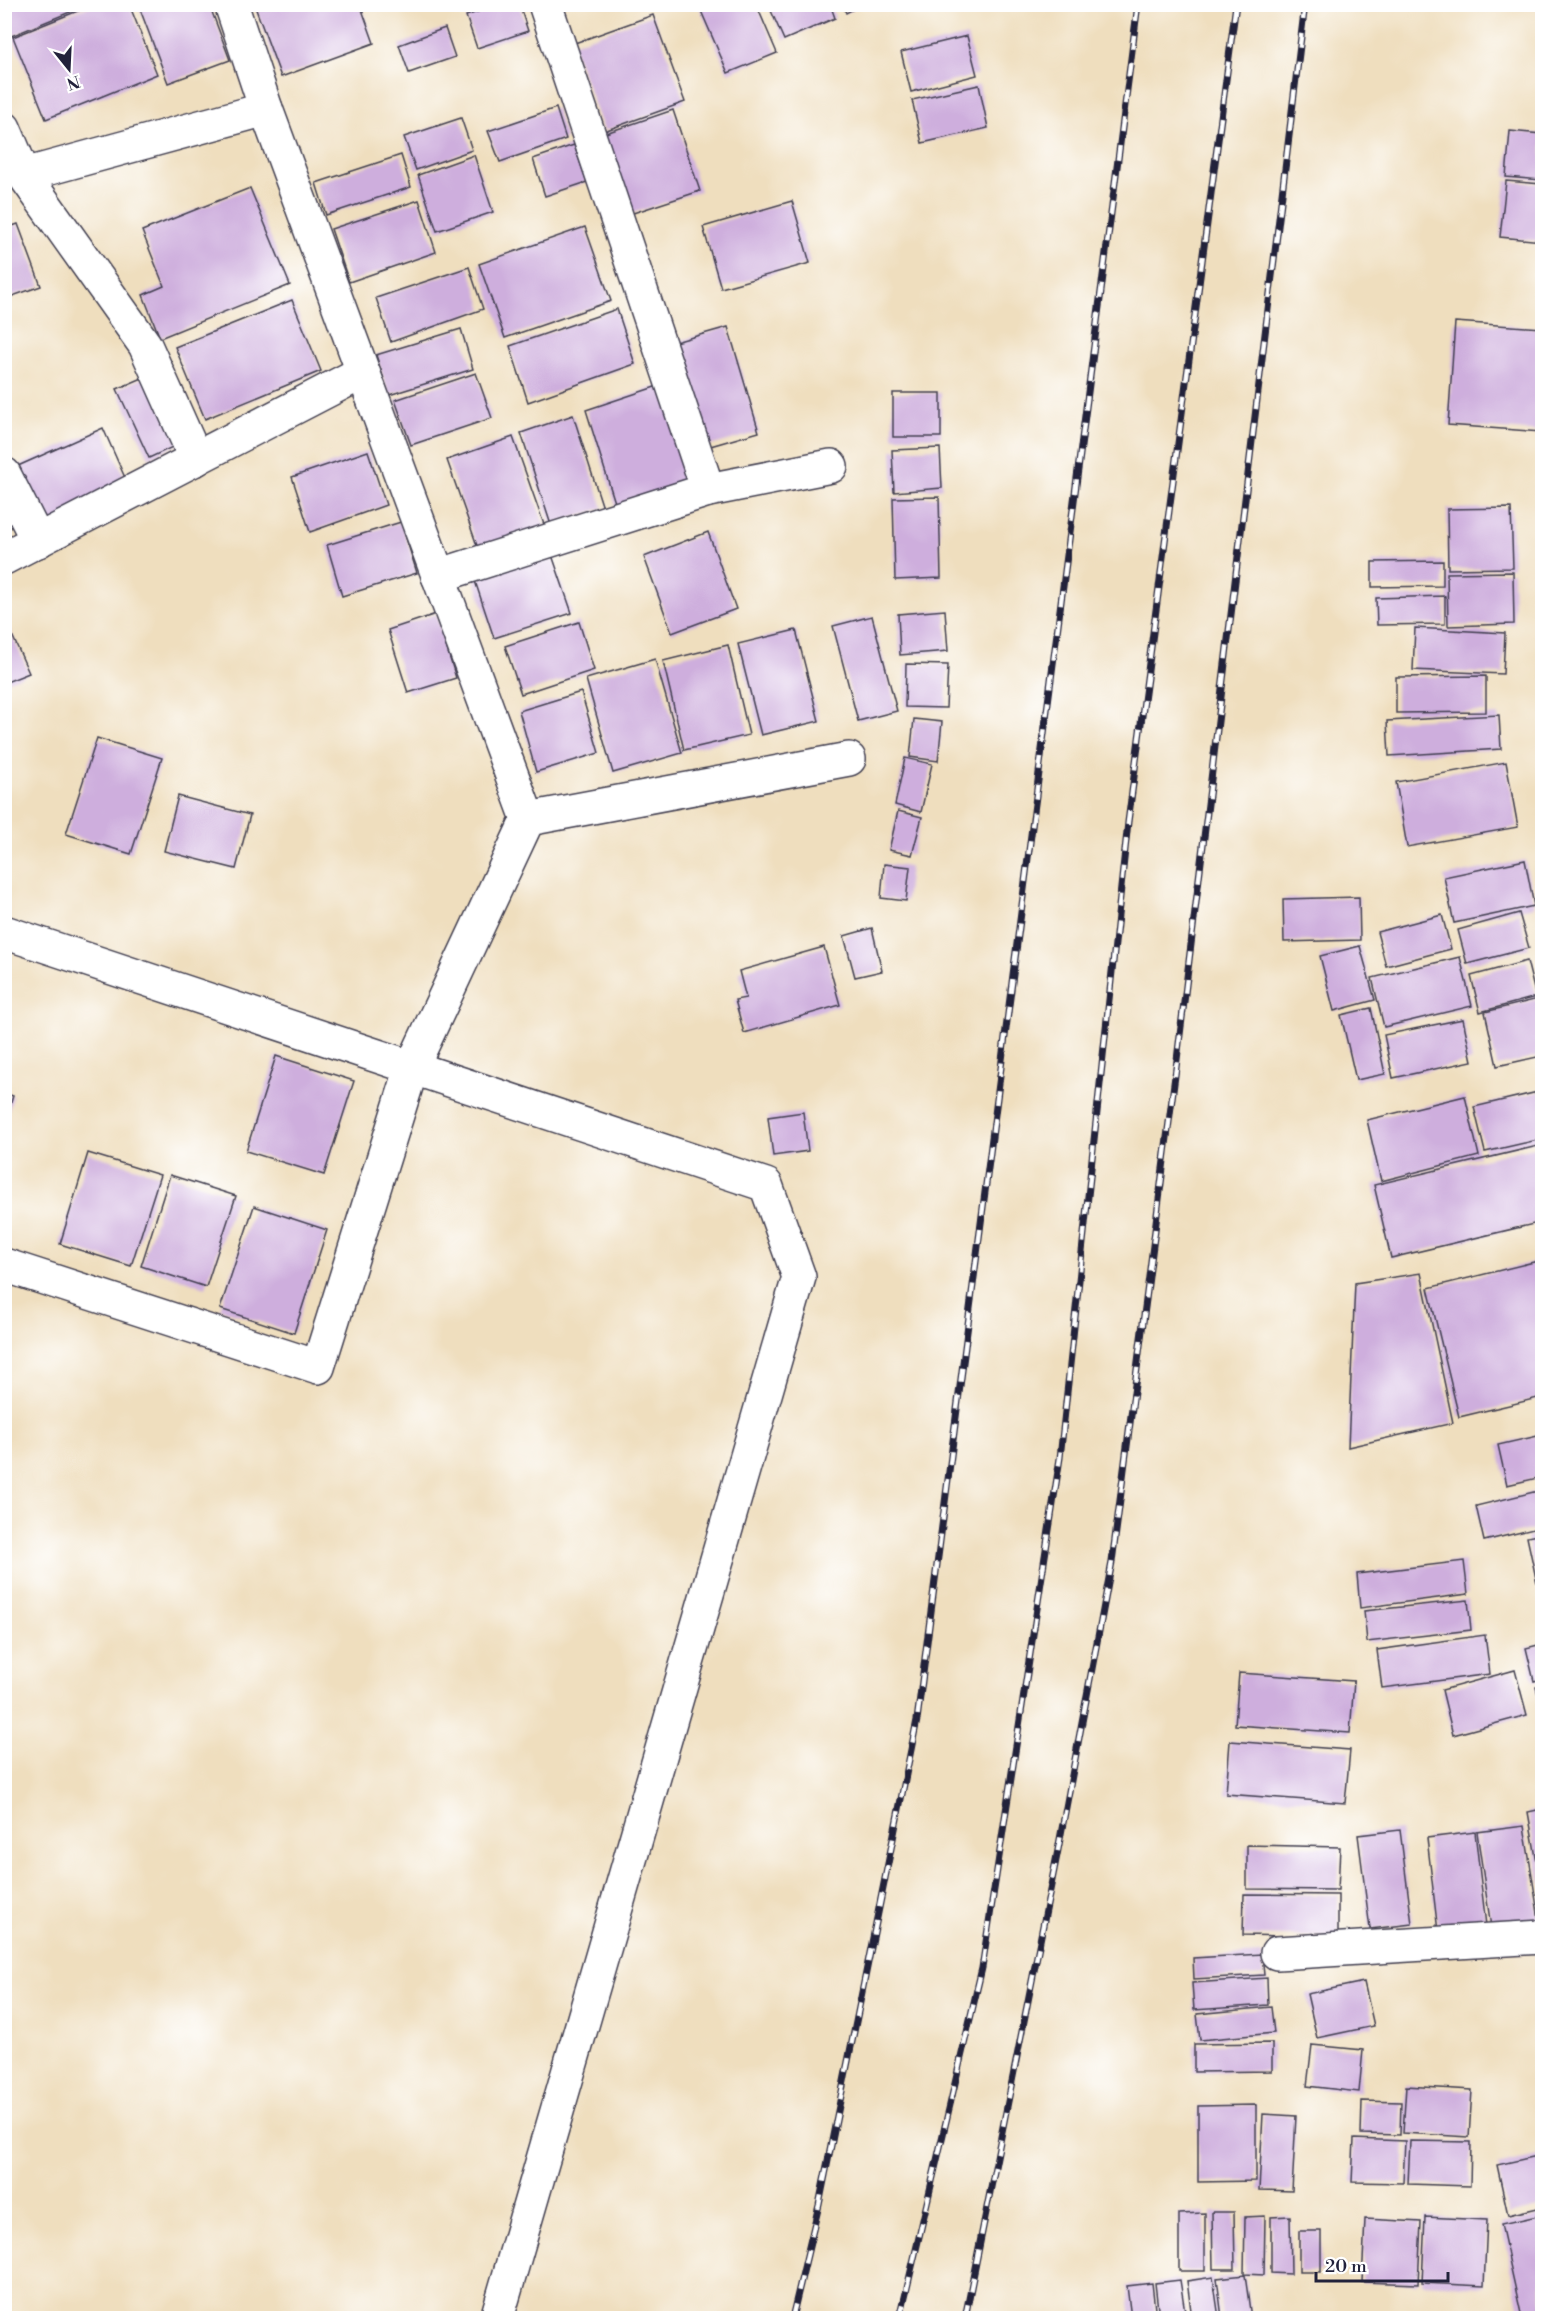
<svg xmlns="http://www.w3.org/2000/svg" width="1547" height="2323" font-family="'Libre Bodoni',serif">
<style>
.building{fill:#ceaedd}
.lines{fill:none;stroke-linecap:round;stroke-linejoin:round}
.minor-casing{stroke:#413e4f;stroke-width:36}
.minor{stroke:#fff;stroke-width:33}
.rail-casing{stroke:#22223b;stroke-width:7}
.rail{stroke:#fff;stroke-width:4.5;stroke-dasharray:14;stroke-linecap:butt}
</style>
<rect width="100%" height="100%" fill="#fff"/>
<filter id="ink" filterUnits="userSpaceOnUse"><feTurbulence type="fractalNoise" baseFrequency=".0167" numOctaves="2"/><feDisplacementMap in="SourceGraphic" scale="12" xChannelSelector="R" yChannelSelector="G"/><feConvolveMatrix kernelMatrix="1 2 1 2 8 2 1 2 1" color-interpolation-filters="sRGB"/></filter>
<filter id="wash" filterUnits="userSpaceOnUse"><feTurbulence type="fractalNoise" baseFrequency=".008" numOctaves="4" result="noise"/><feDisplacementMap in="SourceGraphic" scale="24" xChannelSelector="R" yChannelSelector="G"/><feGaussianBlur stdDeviation="1.35" result="paint"/><feColorMatrix in="noise" values="0 0 0 0 0 0 0 0 0 0 0 0 0 0 0 0 0 1.4 0 .05"/><feComposite in="paint" operator="in"/></filter>
<g filter="url(#wash)">
<rect width="100%" height="100%" fill="#efdebe"/>
<g id="blocks">
<g class="building">
<polygon points="4,4 87,4 87,5 4,39"/>
<polygon points="95,4 129,4 157,74 46,119 13,37"/>
<polygon points="138,4 209,4 230,60 168,83"/>
<polygon points="254,4 360,4 374,43 281,77"/>
<polygon points="500,4 519,4 528,31 477,48 466,16"/>
<polygon points="698,4 756,4 777,53 728,73"/>
<polygon points="768,4 830,4 835,18 784,40"/>
<polygon points="842,4 863,4 846,13"/>
<polygon points="653,15 685,102 604,131 572,44"/>
<polygon points="445,28 455,57 409,73 399,45"/>
<polygon points="967,36 977,75 911,92 901,52"/>
<polygon points="979,85 988,128 922,143 912,100"/>
<polygon points="556,108 566,139 500,162 488,131"/>
<polygon points="673,110 700,191 627,215 600,135"/>
<polygon points="461,118 472,150 416,170 404,137"/>
<polygon points="1510,131 1542,134 1542,180 1506,177"/>
<polygon points="574,145 587,182 545,196 533,159"/>
<polygon points="401,155 411,187 326,215 316,183"/>
<polygon points="474,155 493,212 437,231 418,175"/>
<polygon points="1506,181 1542,184 1542,241 1500,237"/>
<polygon points="250,188 290,285 160,338 143,295 164,286 142,231"/>
<polygon points="419,200 436,252 349,282 331,229"/>
<polygon points="792,201 810,263 721,288 703,227"/>
<polygon points="18,224 41,286 4,299 4,229"/>
<polygon points="585,227 611,301 505,338 479,264"/>
<polygon points="469,267 483,309 391,342 376,298"/>
<polygon points="292,300 321,371 205,419 175,347"/>
<polygon points="617,309 635,364 528,402 510,346"/>
<polygon points="1455,322 1542,328 1542,432 1448,425"/>
<polygon points="728,327 759,432 700,449 668,344"/>
<polygon points="461,329 473,369 389,395 376,355"/>
<polygon points="476,373 492,418 411,445 395,400"/>
<polygon points="147,376 179,444 149,458 117,389"/>
<polygon points="667,383 698,482 617,509 586,410"/>
<rect x="893" y="393" width="48" height="44"/>
<polygon points="573,415 603,508 551,525 521,433"/>
<polygon points="103,428 130,489 45,527 18,466"/>
<polygon points="513,437 547,533 481,557 447,460"/>
<polygon points="940,448 942,488 894,492 892,450"/>
<polygon points="368,451 386,505 310,532 292,477"/>
<polygon points="939,497 941,578 895,580 893,498"/>
<polygon points="1511,508 1513,568 1448,569 1447,509"/>
<polygon points="401,522 417,573 342,596 327,545"/>
<polygon points="708,532 736,609 672,633 644,557"/>
<polygon points="551,552 572,613 494,638 474,578"/>
<polygon points="1443,561 1443,586 1372,587 1372,562"/>
<polygon points="1513,572 1514,624 1448,626 1447,573"/>
<polygon points="1445,596 1445,624 1377,625 1376,598"/>
<polygon points="945,610 948,651 900,655 898,614"/>
<polygon points="436,614 456,678 408,693 388,630"/>
<polygon points="872,616 897,711 858,721 833,626"/>
<polygon points="4,617 29,673 4,683"/>
<polygon points="579,622 594,670 521,694 505,646"/>
<polygon points="1415,628 1505,633 1503,674 1413,670"/>
<polygon points="796,630 819,721 761,735 738,644"/>
<polygon points="728,645 749,735 684,750 663,661"/>
<polygon points="655,659 682,753 613,773 586,679"/>
<polygon points="906,664 948,665 946,708 905,707"/>
<polygon points="1486,676 1486,712 1396,713 1396,677"/>
<polygon points="581,692 599,753 536,772 519,711"/>
<polygon points="1499,715 1501,749 1389,756 1387,721"/>
<polygon points="914,719 942,722 938,761 910,757"/>
<polygon points="97,738 162,758 131,854 66,834"/>
<polygon points="905,758 932,764 921,812 895,805"/>
<polygon points="1506,762 1518,827 1407,847 1396,782"/>
<polygon points="178,796 250,815 236,869 164,851"/>
<polygon points="898,811 922,817 912,855 889,850"/>
<polygon points="1525,860 1534,906 1454,923 1444,877"/>
<polygon points="884,864 910,867 906,901 881,898"/>
<polygon points="1359,897 1360,940 1284,942 1283,899"/>
<polygon points="1519,913 1529,948 1467,964 1458,930"/>
<polygon points="1442,915 1451,949 1386,966 1377,932"/>
<polygon points="872,928 882,971 855,977 844,936"/>
<polygon points="1360,946 1375,1000 1334,1011 1320,956"/>
<polygon points="824,947 840,1005 744,1033 735,1000 746,998 739,971"/>
<polygon points="1460,957 1472,1006 1384,1027 1372,978"/>
<polygon points="1527,961 1536,997 1480,1012 1471,976"/>
<polygon points="1542,998 1542,1056 1497,1066 1485,1012"/>
<polygon points="1371,1008 1385,1074 1356,1080 1341,1015"/>
<polygon points="1463,1019 1472,1061 1393,1078 1384,1035"/>
<polygon points="276,1056 354,1081 324,1175 246,1151"/>
<polygon points="1542,1091 1542,1139 1485,1152 1474,1107"/>
<polygon points="4,1093 13,1096 5,1122 4,1122"/>
<polygon points="1465,1096 1479,1156 1381,1181 1367,1120"/>
<polygon points="803,1112 808,1151 773,1156 768,1117"/>
<polygon points="1542,1145 1542,1222 1391,1258 1374,1185"/>
<polygon points="88,1153 160,1175 131,1266 60,1244"/>
<polygon points="170,1175 236,1196 206,1287 141,1266"/>
<polygon points="254,1206 327,1230 294,1333 220,1309"/>
<polygon points="1542,1260 1542,1397 1459,1417 1428,1288"/>
<polygon points="1421,1273 1453,1423 1348,1447 1355,1283"/>
<polygon points="1542,1435 1542,1477 1507,1485 1498,1445"/>
<polygon points="1542,1490 1542,1527 1484,1541 1476,1506"/>
<polygon points="1542,1534 1542,1596 1540,1597 1527,1537"/>
<polygon points="1464,1561 1468,1594 1360,1608 1357,1574"/>
<polygon points="1468,1600 1471,1630 1367,1642 1364,1611"/>
<polygon points="1485,1635 1490,1674 1382,1688 1377,1650"/>
<polygon points="1542,1644 1542,1679 1534,1681 1526,1648"/>
<polygon points="1515,1670 1527,1715 1453,1735 1442,1690"/>
<polygon points="1239,1673 1354,1681 1350,1733 1235,1725"/>
<polygon points="1542,1686 1542,1710 1536,1687"/>
<polygon points="1230,1741 1350,1750 1345,1803 1226,1794"/>
<polygon points="1542,1809 1542,1885 1541,1886 1528,1812"/>
<polygon points="1524,1826 1540,1926 1492,1934 1477,1832"/>
<polygon points="1400,1830 1412,1924 1370,1929 1358,1835"/>
<polygon points="1475,1832 1487,1934 1439,1940 1427,1838"/>
<polygon points="1247,1845 1340,1847 1338,1890 1247,1889"/>
<polygon points="1244,1894 1338,1895 1338,1937 1243,1935"/>
<polygon points="1262,1954 1264,1975 1194,1979 1193,1958"/>
<polygon points="1267,1978 1268,2005 1194,2010 1192,1983"/>
<polygon points="1364,1982 1374,2026 1317,2038 1307,1994"/>
<polygon points="1271,2007 1274,2033 1200,2040 1197,2014"/>
<polygon points="1272,2043 1272,2071 1194,2072 1194,2044"/>
<polygon points="1312,2045 1363,2050 1359,2092 1307,2086"/>
<polygon points="1406,2086 1472,2090 1469,2137 1403,2133"/>
<polygon points="1362,2101 1401,2102 1400,2135 1361,2134"/>
<polygon points="1256,2105 1256,2181 1198,2182 1198,2106"/>
<polygon points="1263,2114 1296,2116 1292,2191 1259,2190"/>
<polygon points="1354,2139 1405,2141 1403,2183 1352,2182"/>
<polygon points="1410,2141 1471,2142 1470,2186 1408,2184"/>
<polygon points="1542,2155 1542,2207 1508,2215 1497,2165"/>
<polygon points="1212,2212 1234,2212 1235,2269 1213,2269"/>
<polygon points="1205,2213 1205,2271 1179,2271 1179,2214"/>
<polygon points="1542,2215 1542,2314 1522,2318 1501,2224"/>
<polygon points="1265,2216 1264,2275 1244,2274 1245,2217"/>
<polygon points="1290,2216 1291,2274 1271,2273 1271,2217"/>
<polygon points="1425,2217 1487,2220 1484,2286 1422,2283"/>
<polygon points="1365,2219 1421,2222 1418,2284 1362,2282"/>
<rect x="1299" y="2231" width="22" height="41"/>
<polygon points="1245,2275 1251,2318 1222,2318 1217,2278"/>
<polygon points="1213,2277 1219,2318 1192,2318 1187,2281"/>
<polygon points="1180,2280 1186,2318 1159,2318 1155,2283"/>
<polygon points="1152,2283 1156,2318 1131,2318 1127,2286"/>
</g>
</g>
</g>
<g filter="url(#ink)">
<use href="#blocks" fill-opacity="0" stroke="#413e4f" stroke-width="1.5"/>
<g class="lines">
<g class="minor-casing">
<g id="minor">
<polyline points="231,4 266,109"/>
<polyline points="545,4 708,490"/>
<polyline points="4,128 24,175 266,109 528,819 412,1067 318,1367 4,1265"/>
<polyline points="24,175 145,345 196,459"/>
<polyline points="4,474 38,541"/>
<polyline points="4,558 363,372"/>
<polyline points="438,576 708,490 831,466"/>
<polyline points="528,819 849,759"/>
<polyline points="4,932 766,1185 799,1277 497,2318"/>
<polyline points="1277,1953 1542,1937"/>
</g>
</g>
<use href="#minor" class="minor"/>
<g class="rail-casing">
<g id="rail">
<polyline points="792,2318 819,2205 917,1720 1138,4"/>
<polyline points="900,2318 982,1968 1060,1458 1128,822 1236,4"/>
<polyline points="965,2318 1058,1850 1112,1562 1176,1068 1305,4"/>
</g>
</g>
<use href="#rail" class="rail"/>
</g>
</g>
<rect width="1547" height="2323" fill="none" stroke="#fff" stroke-width="24"/>
<g transform="translate(69 69) rotate(162)" stroke="#ffffff" stroke-width="4.5" paint-order="stroke">
<path d="M0-4.5L10 22L0 15L-10 22Z" fill="#22223b"/>
<text y="-9" font-size="16" font-weight="bold" text-anchor="middle" fill="#22223b">N</text>
</g>
<path d="M1316 2272v9h132v-9" fill="none" stroke="#22223b" stroke-width="3"/>
<text x="1325" y="2272" font-size="18" fill="#22223b" stroke="#ffffff" stroke-width="4.5" paint-order="stroke">20 m</text>
</svg>
